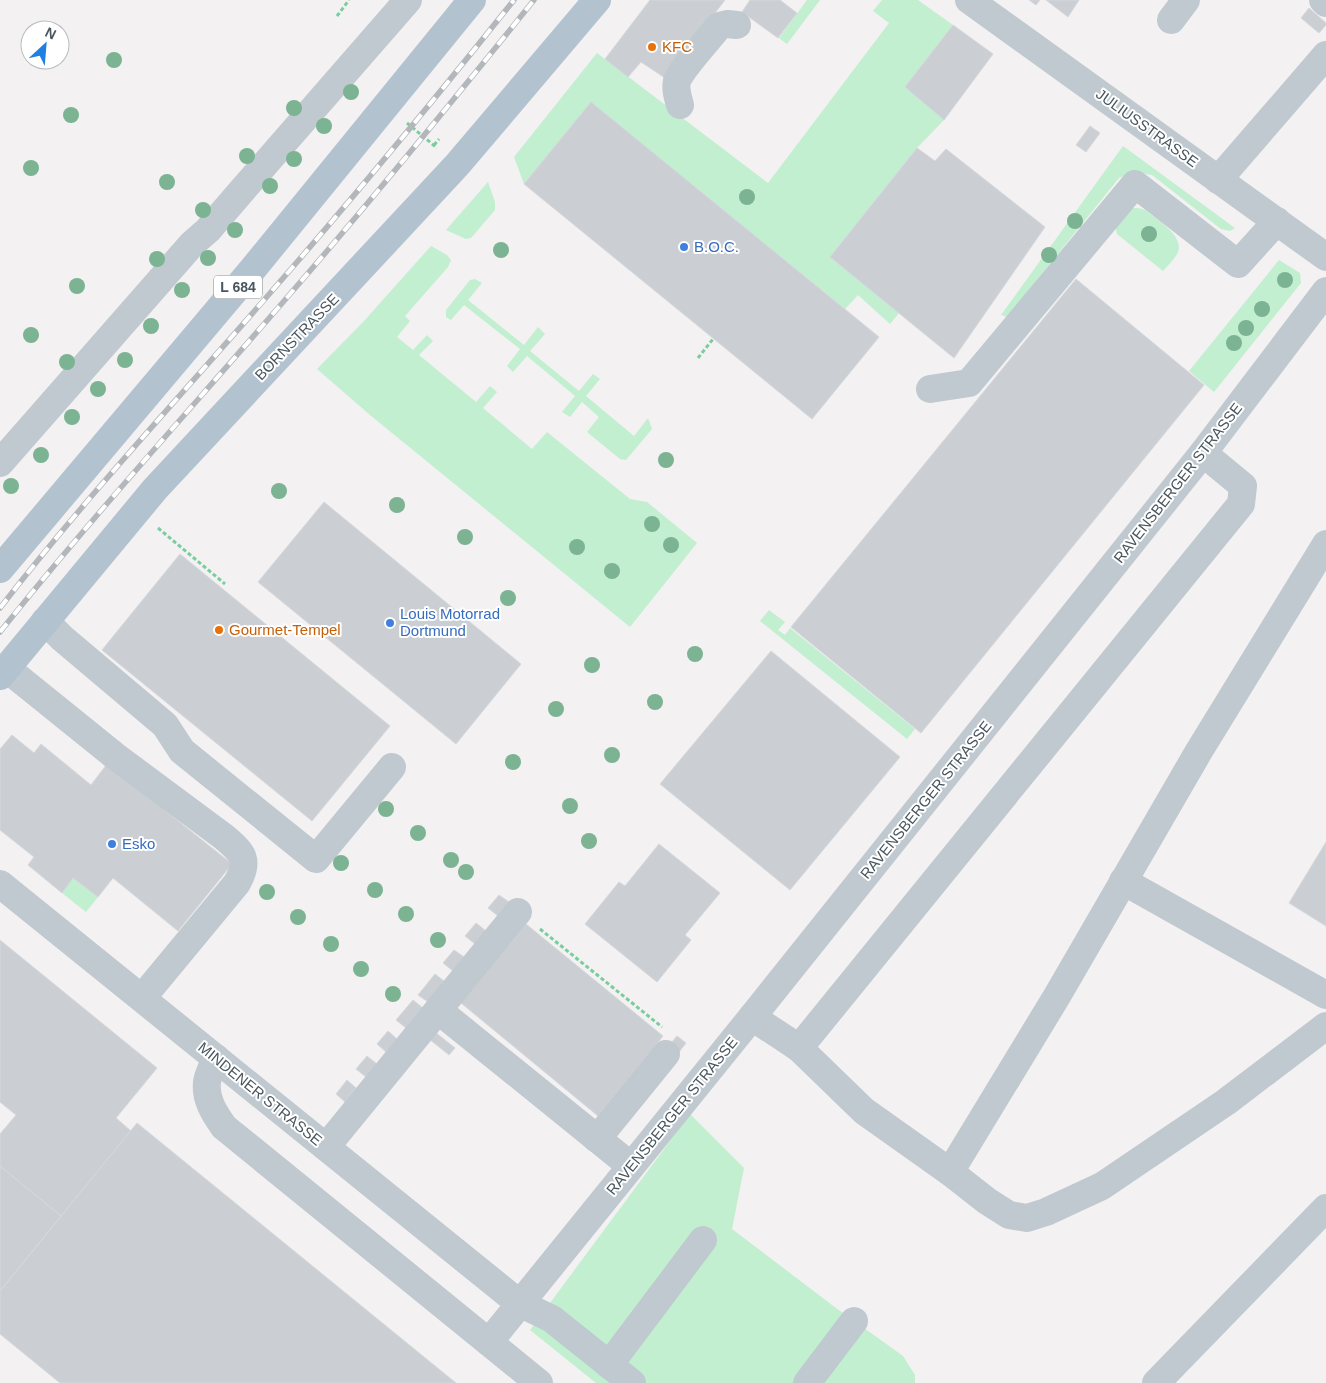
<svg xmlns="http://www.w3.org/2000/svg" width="1326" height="1383" font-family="Arial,sans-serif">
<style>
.green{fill:#c1efd0}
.building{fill:#cbcfd3;stroke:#d5d8dc}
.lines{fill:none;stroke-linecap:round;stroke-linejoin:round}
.path{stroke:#7acd9e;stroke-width:3;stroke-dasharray:4 2.5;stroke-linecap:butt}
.minor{stroke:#bfc9cf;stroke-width:28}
.major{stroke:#b2c2cf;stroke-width:28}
.rail-casing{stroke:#b3b7bb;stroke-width:5.5}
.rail{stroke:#fff;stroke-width:4;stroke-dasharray:11;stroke-linecap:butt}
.tree{fill:#7bb393}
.food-dot{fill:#e8710a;stroke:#fff;stroke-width:2}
.shop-dot{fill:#3f7fe0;stroke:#fff;stroke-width:2}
.labels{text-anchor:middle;stroke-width:4;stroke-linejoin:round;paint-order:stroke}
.shield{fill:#fff;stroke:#80898e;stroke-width:1}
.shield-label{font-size:14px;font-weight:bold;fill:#49565e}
.food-label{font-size:15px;fill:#c56008;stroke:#fff;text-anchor:start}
.street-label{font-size:15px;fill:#49565e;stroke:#fff}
.shop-label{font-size:15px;fill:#366cbe;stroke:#fff;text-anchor:start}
</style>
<rect width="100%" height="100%" fill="#f3f1f1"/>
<g class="green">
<polygon points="807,0 820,0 787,44 779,38"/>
<polygon points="882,0 918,0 953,25 905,87 944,120 917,148 830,257 899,313 890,324 858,295 845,309 591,103 524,184 514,157 597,53 768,183 889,23 873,11"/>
<path d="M1123,146L1235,228L1230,231L1221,229L1152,175C1139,172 1130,173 1119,178L1007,317L1001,315Z"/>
<polygon points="488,182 495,202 495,210 471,238 466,239 446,230"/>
<path d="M1132,208H1138L1145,210C1156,219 1184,235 1178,252C1175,259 1168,265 1163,271L1117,234L1115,225Z"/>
<polygon points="431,246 447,255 451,260 448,267 405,316 410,321 397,337 413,350 427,335 433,341 419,355 476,402 490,386 497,392 483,408 532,449 547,432 630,499 647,502 697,543 630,627 370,415 317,369 364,321"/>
<polygon points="1279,260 1300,273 1301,283 1214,392 1189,371"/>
<polygon points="475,279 482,283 468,300 524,345 538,327 545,334 530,351 579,391 593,374 600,379 586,396 634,436 648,418 652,429 626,460 620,459 587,432 599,417 582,402 570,417 562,412 575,396 527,356 513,372 507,366 520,349 464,305 451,320 446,317 446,310 470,280"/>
<polygon points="769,610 785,622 778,630 785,635 790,628 915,729 907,739 760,621"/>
<polygon points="73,878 98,897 86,912 62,893"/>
<polygon points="690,1114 744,1168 732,1229 836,1308 903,1356 915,1375 915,1383 596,1383 530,1330"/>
</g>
<g class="building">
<polygon points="650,0 725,0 665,78 641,62 628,77 605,59"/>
<polygon points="750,0 780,0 797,13 778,38 742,12"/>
<polygon points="1029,0 1040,0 1036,5"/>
<polygon points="1046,0 1079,0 1068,17"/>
<polygon points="1309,8 1326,23 1326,25 1319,33 1301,18"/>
<polygon points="953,25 993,54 944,120 905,87"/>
<polygon points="591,102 879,337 812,419 524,184"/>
<polygon points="1090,126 1100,133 1086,152 1076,145"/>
<polygon points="917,148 935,161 946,149 1045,227 954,358 830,257"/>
<polygon points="1076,279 1204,385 921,733 791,627"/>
<polygon points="324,502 521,664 456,744 258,582"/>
<polygon points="180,554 390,726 312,821 102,650"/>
<polygon points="771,651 900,757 790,890 660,784"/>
<polygon points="12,735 34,753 41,744 91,785 107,764 232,864 178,931 113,878 98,897 73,878 62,893 28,865 34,857 0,830 0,749"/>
<polygon points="1326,842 1326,926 1289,903"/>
<polygon points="659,844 720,893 685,935 691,940 657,982 585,924 619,882 625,886"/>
<polygon points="499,895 509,902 498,916 488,908"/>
<polygon points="476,923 486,931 475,944 465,936"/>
<polygon points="526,924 663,1036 598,1116 461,1003"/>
<polygon points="0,940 157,1068 116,1118 131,1131 61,1216 0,1166 0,1134 16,1115 0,1102"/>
<polygon points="454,950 464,957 453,971 443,963"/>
<polygon points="435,974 444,981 428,1002 418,995"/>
<polygon points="413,1000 423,1008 406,1028 396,1020"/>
<polygon points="388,1031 397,1039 386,1052 377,1044"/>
<polygon points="435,1032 455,1048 449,1055 429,1039"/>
<polygon points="677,1036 686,1043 676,1056 666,1049"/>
<polygon points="367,1056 377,1064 366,1077 356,1069"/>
<polygon points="347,1080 356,1088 345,1102 336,1094"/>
<polygon points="137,1123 456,1383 60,1383 0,1334 0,1291"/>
<polygon points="0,1166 61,1216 0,1291"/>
</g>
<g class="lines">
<g class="path">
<polyline points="337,16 349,0"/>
<polyline points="407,123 437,148"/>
<polyline points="434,145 439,139"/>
<polyline points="698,358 713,339"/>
<polyline points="158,528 225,584"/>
<polyline points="540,929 662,1027"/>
</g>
<g class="minor">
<polyline points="969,0 1326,257"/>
<polyline points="1323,0 1326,3"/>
<polyline points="1171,20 1186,0"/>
<path d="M680,105C678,98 675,89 677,81C681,69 710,38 719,26L727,24L737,25"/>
<polyline points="1218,180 1326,55"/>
<polyline points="930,389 969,383 1135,184 1238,264 1277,221"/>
<polyline points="0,463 192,244 208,230 239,194 408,0"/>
<polyline points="45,621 62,638 165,725 182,751 316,859 392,767"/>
<path d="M6,668L115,756L224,837C243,853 250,860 237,883L142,998"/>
<polyline points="1123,881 1326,995"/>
<polyline points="0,884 519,1303 552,1319 632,1383"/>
<polyline points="438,1010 631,1166"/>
<polyline points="752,1017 799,1048 1241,504 1243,486 1203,453"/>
<polyline points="799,1048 864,1111 950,1172 987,1201 1009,1215 1027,1218 1046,1212 1102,1186 1226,1102 1326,1026"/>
<path d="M216,1058C213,1066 208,1074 207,1082C205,1099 214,1113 224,1127L539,1383"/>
<polyline points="597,1139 666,1054"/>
<polyline points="326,1147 518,912"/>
<polyline points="950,1172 1057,996 1199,751 1326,544"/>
<polyline points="489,1342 752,1017 1203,453 1326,291"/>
<polyline points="609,1365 703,1240"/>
<polyline points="807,1383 854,1321"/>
<polyline points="1156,1383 1326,1208"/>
</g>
<g class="major">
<polyline points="0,569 252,270 472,0"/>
<polyline points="0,676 155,489 457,165 597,0"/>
</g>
<g class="rail-casing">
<g id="rail">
<path d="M0,608C85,498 180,397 271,292C354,197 435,99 514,0"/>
<path d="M0,632C91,518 189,411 284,301C370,202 452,102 534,0"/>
</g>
</g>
<use href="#rail" class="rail"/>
</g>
<g class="tree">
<circle cx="114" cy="60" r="8"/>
<circle cx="351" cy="92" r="8"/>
<circle cx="294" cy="108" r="8"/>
<circle cx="71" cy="115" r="8"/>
<circle cx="324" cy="126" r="8"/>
<circle cx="247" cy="156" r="8"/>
<circle cx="294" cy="159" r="8"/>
<circle cx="31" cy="168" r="8"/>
<circle cx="167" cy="182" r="8"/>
<circle cx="270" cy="186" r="8"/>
<circle cx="747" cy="197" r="8"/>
<circle cx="203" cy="210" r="8"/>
<circle cx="1075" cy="221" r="8"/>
<circle cx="235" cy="230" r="8"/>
<circle cx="1149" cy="234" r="8"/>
<circle cx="501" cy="250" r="8"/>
<circle cx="1049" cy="255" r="8"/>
<circle cx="208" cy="258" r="8"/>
<circle cx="157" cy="259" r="8"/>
<circle cx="1285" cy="280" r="8"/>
<circle cx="77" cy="286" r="8"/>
<circle cx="182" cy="290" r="8"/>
<circle cx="1262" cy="309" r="8"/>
<circle cx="151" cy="326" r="8"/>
<circle cx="1246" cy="328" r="8"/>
<circle cx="31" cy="335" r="8"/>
<circle cx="1234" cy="343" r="8"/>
<circle cx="125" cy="360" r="8"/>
<circle cx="67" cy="362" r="8"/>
<circle cx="98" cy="389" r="8"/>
<circle cx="72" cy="417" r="8"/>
<circle cx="41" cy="455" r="8"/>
<circle cx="666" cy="460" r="8"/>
<circle cx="11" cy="486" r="8"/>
<circle cx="279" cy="491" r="8"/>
<circle cx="397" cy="505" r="8"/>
<circle cx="652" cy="524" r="8"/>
<circle cx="465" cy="537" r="8"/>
<circle cx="671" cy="545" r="8"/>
<circle cx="577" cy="547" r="8"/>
<circle cx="612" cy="571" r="8"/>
<circle cx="508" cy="598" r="8"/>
<circle cx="695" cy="654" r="8"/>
<circle cx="592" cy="665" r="8"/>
<circle cx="655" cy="702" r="8"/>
<circle cx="556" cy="709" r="8"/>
<circle cx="612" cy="755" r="8"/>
<circle cx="513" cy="762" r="8"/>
<circle cx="570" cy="806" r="8"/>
<circle cx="386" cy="809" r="8"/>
<circle cx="418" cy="833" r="8"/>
<circle cx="589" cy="841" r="8"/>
<circle cx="451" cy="860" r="8"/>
<circle cx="341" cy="863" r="8"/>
<circle cx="466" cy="872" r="8"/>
<circle cx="375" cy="890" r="8"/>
<circle cx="267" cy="892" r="8"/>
<circle cx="406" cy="914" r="8"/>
<circle cx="298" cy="917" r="8"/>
<circle cx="438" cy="940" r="8"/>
<circle cx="331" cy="944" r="8"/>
<circle cx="361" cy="969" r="8"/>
<circle cx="393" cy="994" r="8"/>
</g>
<g class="food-dot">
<circle cx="652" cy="47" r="5"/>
<circle cx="219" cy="630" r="5"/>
</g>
<g class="shop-dot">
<circle cx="684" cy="247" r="5"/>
<circle cx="390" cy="623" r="5"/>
<circle cx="112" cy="844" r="5"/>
</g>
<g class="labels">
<rect class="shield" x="214" y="275.5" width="48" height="23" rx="4"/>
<g class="shield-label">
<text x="238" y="292">L 684</text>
</g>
<g class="food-label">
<text x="662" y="52">KFC</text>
<text x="229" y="635">Gourmet-Tempel</text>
</g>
<g class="street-label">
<text transform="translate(1147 128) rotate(36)" y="5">JULIUSSTRASSE</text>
<text transform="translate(297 337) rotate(-46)" y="5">BORNSTRASSE</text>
<text transform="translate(1178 483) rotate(-52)" y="5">RAVENSBERGER STRASSE</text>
<text transform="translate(926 800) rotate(-51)" y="5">RAVENSBERGER STRASSE</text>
<text transform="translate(260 1094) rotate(39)" y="5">MINDENER STRASSE</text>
<text transform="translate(672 1116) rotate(-51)" y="5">RAVENSBERGER STRASSE</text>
</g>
<g class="shop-label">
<text x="694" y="252">B.O.C.</text>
<text x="400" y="619">Louis Motorrad<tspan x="400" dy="17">Dortmund</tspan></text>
<text x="122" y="849">Esko</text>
</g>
</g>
<g transform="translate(45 45) rotate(26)"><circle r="24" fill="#ffffff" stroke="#b6bbbf"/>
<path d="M0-4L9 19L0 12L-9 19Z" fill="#1d80e2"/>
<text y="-8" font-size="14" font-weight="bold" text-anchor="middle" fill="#49565e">N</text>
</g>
</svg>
